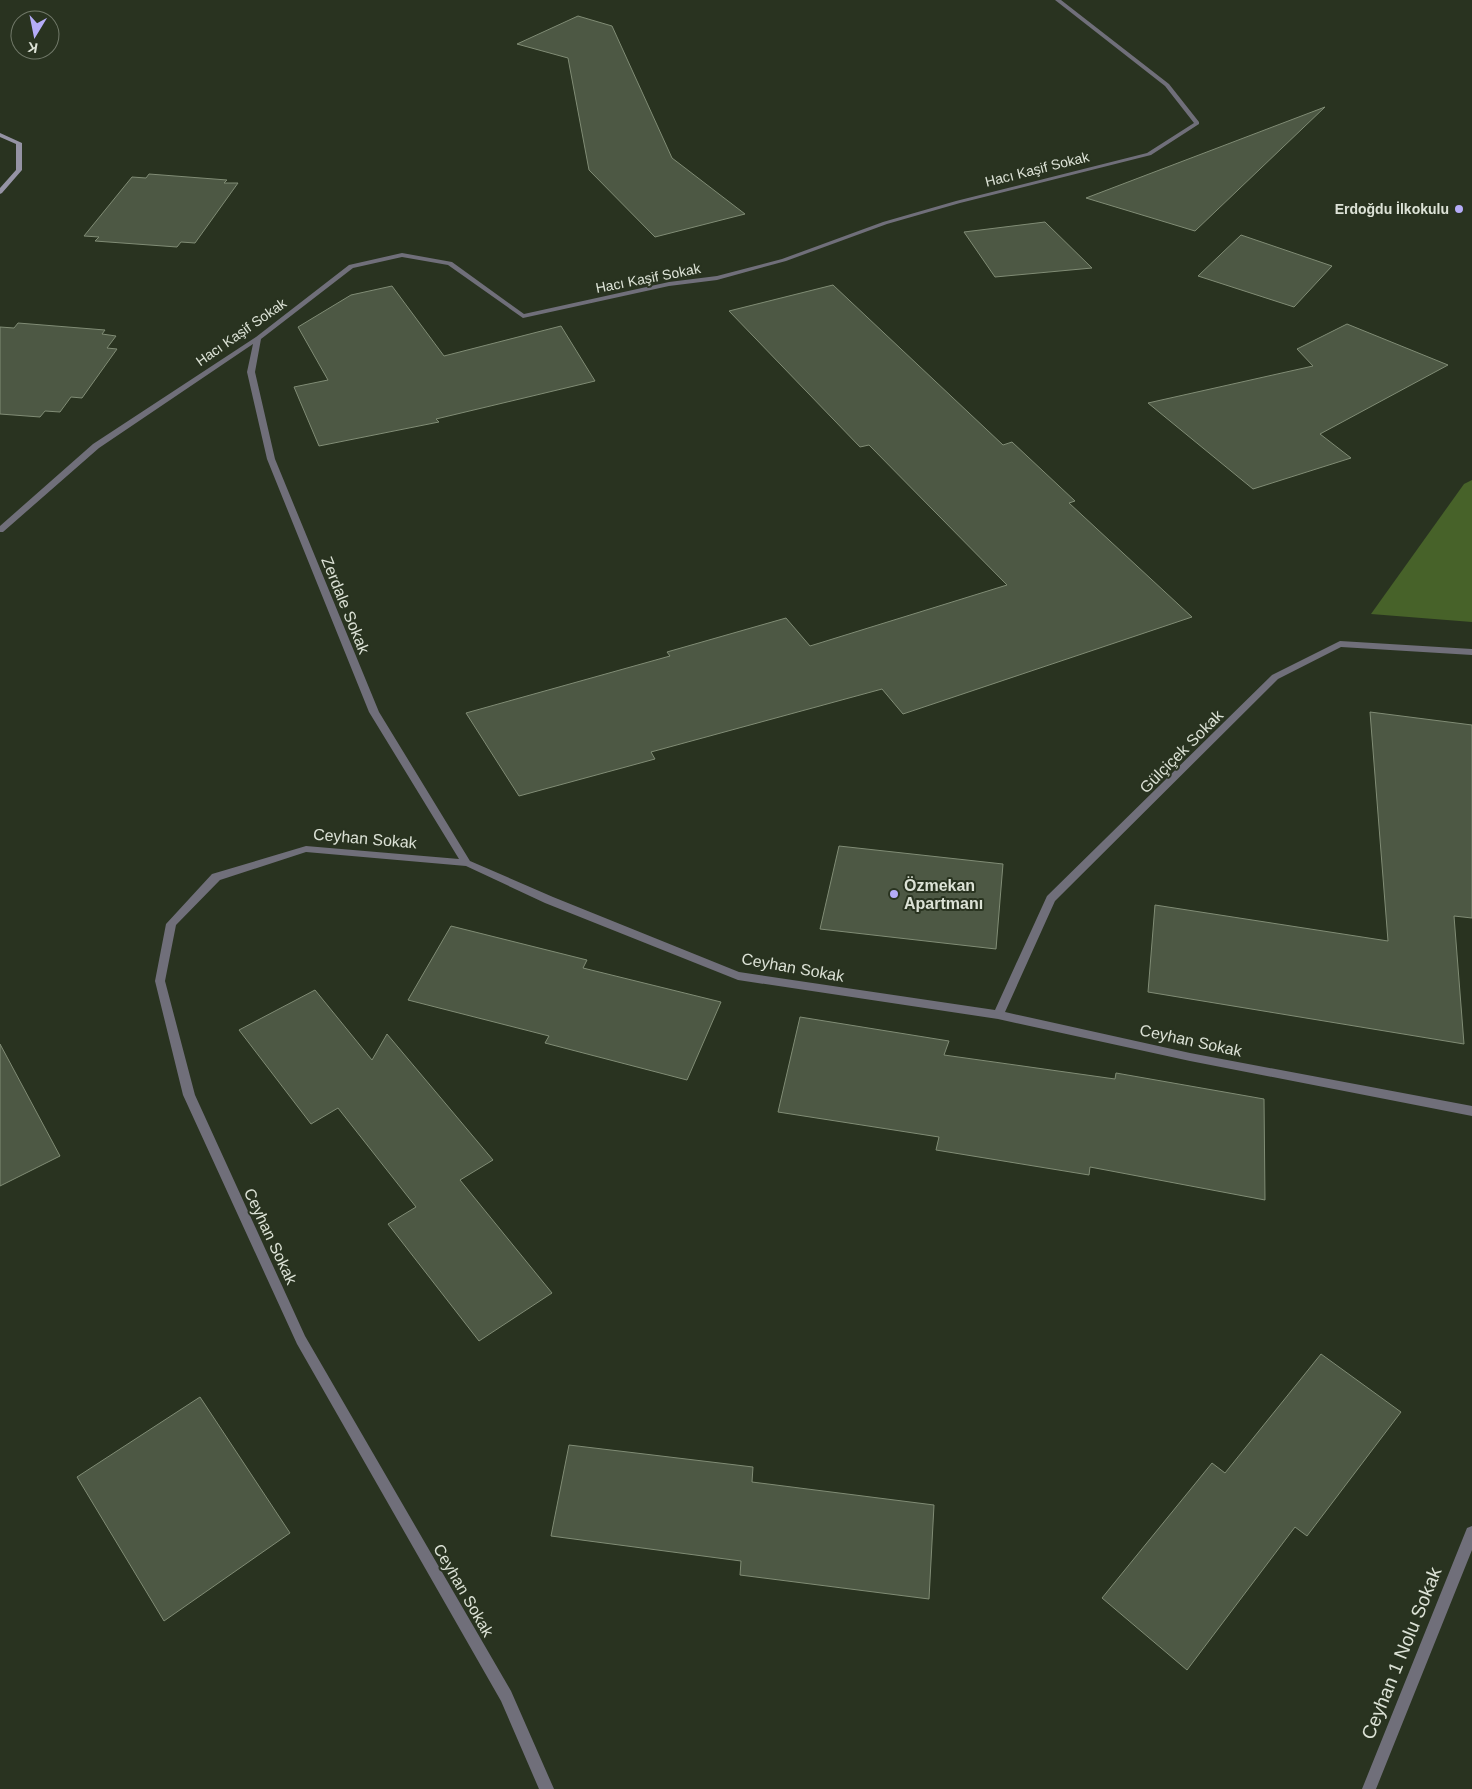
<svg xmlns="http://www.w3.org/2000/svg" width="1472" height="1789" font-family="Arial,sans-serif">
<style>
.green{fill:#476229}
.building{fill:#4d5844;stroke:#808c75}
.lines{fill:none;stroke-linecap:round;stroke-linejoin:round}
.street{fill:#706f7a;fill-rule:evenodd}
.secondary{fill:#9593a4;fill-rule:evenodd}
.poi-dot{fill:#b5acf8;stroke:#293320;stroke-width:2}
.labels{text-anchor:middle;stroke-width:4;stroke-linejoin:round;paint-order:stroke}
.far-street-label{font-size:14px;fill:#dce2d6;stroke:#293320}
.far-poi-label{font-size:14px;font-weight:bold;fill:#dce2d6;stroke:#293320;text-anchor:end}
.street-label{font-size:16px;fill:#dce2d6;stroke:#293320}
.poi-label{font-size:16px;font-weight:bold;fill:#dce2d6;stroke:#293320;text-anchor:start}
.near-street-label{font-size:19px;fill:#dce2d6;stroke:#293320}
</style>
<rect width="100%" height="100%" fill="#293320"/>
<polygon class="green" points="1472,480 1472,622 1371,614 1464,484"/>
<g class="building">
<polygon points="578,16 612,26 672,158 745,214 655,237 589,170 568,58 517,44"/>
<polygon points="1325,107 1195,231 1086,198"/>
<polygon points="149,174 227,180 224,183 238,183 195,243 181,242 177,247 95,241 99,237 84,236 132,177 146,178"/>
<polygon points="1045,222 1092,268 995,277 964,232"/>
<polygon points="1241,235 1332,266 1294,307 1198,276"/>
<polygon points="833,285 1003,445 1012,442 1075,501 1069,503 1192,617 903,714 882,689 651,752 655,759 519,796 466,713 670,656 667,652 786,618 810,646 1007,585 869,445 860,447 729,311"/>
<polygon points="392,286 444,356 561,326 595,381 436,419 439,422 319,446 294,387 328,380 298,327 351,295"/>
<polygon points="18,323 105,330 102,334 116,336 107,348 117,349 82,398 71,397 60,412 45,411 40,417 0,414 0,327 14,328"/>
<polygon points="1347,324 1448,365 1320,434 1351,458 1253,489 1148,403 1313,366 1297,349"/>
<polygon points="1370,712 1472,725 1472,918 1454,916 1464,1044 1148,992 1155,905 1388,941"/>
<polygon points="839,846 1003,864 996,949 820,929"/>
<polygon points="451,926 587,960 583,968 721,1002 687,1080 545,1043 549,1036 408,1000"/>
<polygon points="315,990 372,1060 387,1034 493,1160 460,1180 552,1293 479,1341 388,1224 416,1207 338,1108 311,1124 239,1030"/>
<polygon points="800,1017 949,1041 944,1055 1115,1079 1116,1073 1264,1099 1265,1200 1090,1167 1089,1175 936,1150 939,1137 778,1112"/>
<polygon points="0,1044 60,1156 0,1186"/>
<polygon points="1321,1354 1401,1412 1307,1536 1295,1527 1187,1670 1102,1598 1212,1463 1225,1473"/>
<polygon points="200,1397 290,1533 164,1621 77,1477"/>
<polygon points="569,1445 753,1467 752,1482 934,1505 929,1599 740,1575 741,1561 551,1536"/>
</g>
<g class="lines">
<g class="street">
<polygon points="1055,0 1061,0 1169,84 1199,122 1199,124 1151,155 960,203 887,224 786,261 717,280 669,286 523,318 448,265 402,257 353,268 261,339 255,372 275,459 379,712 470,861 553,897 739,972 995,1010 1047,896 1272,675 1340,641 1472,649 1472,655 1341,647 1278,679 1055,901 1005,1012 1190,1053 1472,1106 1472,1116 1190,1061 998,1019 738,980 545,903 466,866 306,852 220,880 176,925 165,981 195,1095 305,1336 511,1691 554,1789 539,1789 501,1701 297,1344 183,1095 155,981 166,924 212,874 306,846 459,859 369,712 267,459 247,372 253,344 99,448 3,532 0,532 0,526 93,444 256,337 349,265 402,253 452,262 524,314 669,282 717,276 782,259 883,222 956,201 1147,153 1194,123 1165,86"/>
<polygon points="1472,1526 1472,1550 1376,1789 1362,1789 1465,1533 1467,1528"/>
</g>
<polygon class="secondary" points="0,133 22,143 22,170 2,193 0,194 0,188 16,170 16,144 0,137"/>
</g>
<g class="poi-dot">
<circle cx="1459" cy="209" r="5"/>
<circle cx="894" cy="894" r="5"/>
</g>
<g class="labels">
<g class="far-street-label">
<text transform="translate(1037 169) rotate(-14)" y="5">Hacı Kaşif Sokak</text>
<text transform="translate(648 278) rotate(-11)" y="5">Hacı Kaşif Sokak</text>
<text transform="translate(241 332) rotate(-35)" y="5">Hacı Kaşif Sokak</text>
</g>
<g class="far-poi-label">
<text x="1449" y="214">Erdoğdu İlkokulu</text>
</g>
<g class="street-label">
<text transform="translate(346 605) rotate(68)" y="6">Zerdale Sokak</text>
<text transform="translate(1181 751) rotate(-45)" y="6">Gülçiçek Sokak</text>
<text transform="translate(365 838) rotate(5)" y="6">Ceyhan Sokak</text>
<text transform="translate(793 967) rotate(10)" y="6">Ceyhan Sokak</text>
<text transform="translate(1191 1040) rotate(12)" y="6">Ceyhan Sokak</text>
<text transform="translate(271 1236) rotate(65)" y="6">Ceyhan Sokak</text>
<text transform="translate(464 1590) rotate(60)" y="6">Ceyhan Sokak</text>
</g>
<g class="poi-label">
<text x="904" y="891">Özmekan<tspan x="904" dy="18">Apartmanı</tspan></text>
</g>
<g class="near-street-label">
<text transform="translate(1401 1653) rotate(-68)" y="7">Ceyhan 1 Nolu Sokak</text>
</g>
</g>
<g transform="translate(35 35) rotate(190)"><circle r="24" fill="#293320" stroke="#717969"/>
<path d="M0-4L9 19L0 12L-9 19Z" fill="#b5acf8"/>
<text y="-8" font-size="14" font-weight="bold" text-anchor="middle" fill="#dce2d6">K</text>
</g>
</svg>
